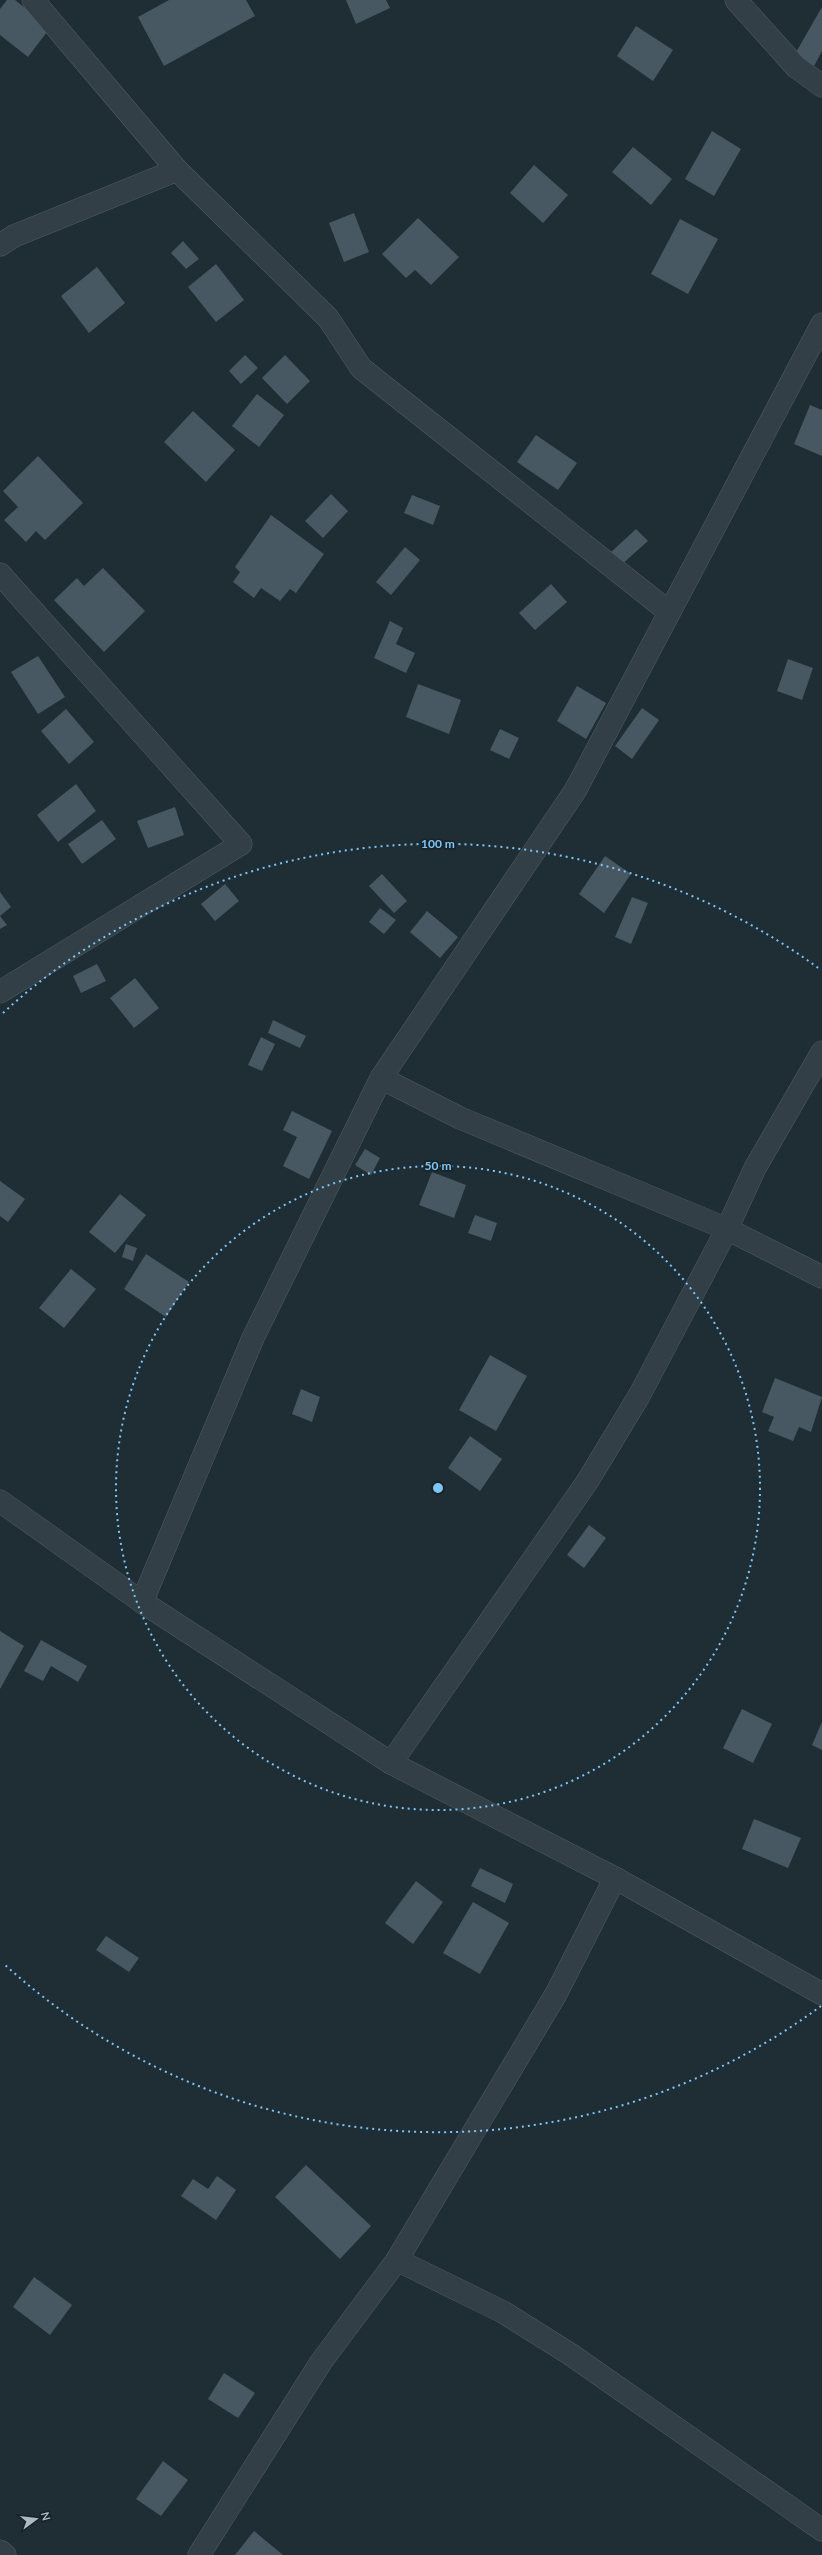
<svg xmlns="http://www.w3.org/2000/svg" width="822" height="2555" font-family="Lato,sans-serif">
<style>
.building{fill:#475862}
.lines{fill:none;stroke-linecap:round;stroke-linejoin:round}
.street-casing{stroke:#505c64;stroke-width:23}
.street{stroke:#323f46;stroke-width:22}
.ring{fill:none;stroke:#7dc6f7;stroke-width:2;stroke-dasharray:2 4}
.centre{fill:#7dc6f7;stroke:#18232a;stroke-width:2}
.ring-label{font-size:12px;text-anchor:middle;font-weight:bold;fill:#7dc6f7;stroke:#18232a;stroke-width:3.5;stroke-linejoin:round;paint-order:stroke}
</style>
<rect width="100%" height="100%" fill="#1f2d35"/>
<g class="building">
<polygon points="7,0 15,0 50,28 28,57 0,35 0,9"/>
<polygon points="169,0 246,0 255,16 164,66 138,17"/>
<polygon points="346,0 386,0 390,8 356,24"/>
<polygon points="822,7 822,51 814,66 795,54"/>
<polygon points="636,26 673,50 653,81 617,56"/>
<polygon points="712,131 741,149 714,196 685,179"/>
<polygon points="633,147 672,179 651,205 612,172"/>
<polygon points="534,165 568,195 543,223 510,193"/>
<polygon points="354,213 369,252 344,262 329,223"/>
<polygon points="418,218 459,257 431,285 415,270 406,278 382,254"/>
<polygon points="680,219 718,239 688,294 651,274"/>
<polygon points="183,241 199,259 186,269 171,253"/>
<polygon points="216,264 244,300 216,322 188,287"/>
<polygon points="97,267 125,303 89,333 61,296"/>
<polygon points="245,355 258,368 241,384 229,371"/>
<polygon points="285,355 310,381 287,404 262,378"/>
<polygon points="257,394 284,415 259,447 232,426"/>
<polygon points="810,405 822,410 822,456 794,444"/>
<polygon points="193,411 235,450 206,482 164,442"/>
<polygon points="536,435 577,463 558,490 517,462"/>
<polygon points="38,456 83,503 45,540 36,531 26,542 4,520 18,507 3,491"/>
<polygon points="331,494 348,511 323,538 305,521"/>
<polygon points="412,495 440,506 433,525 404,513"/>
<polygon points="271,515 324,554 296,593 290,589 280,601 261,588 254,598 233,582 240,572 235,567"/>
<polygon points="636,529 648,541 621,565 610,553"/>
<polygon points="405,547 420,560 391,595 376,582"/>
<polygon points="103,568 145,611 104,652 54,600 77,578 84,586"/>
<polygon points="551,584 567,602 535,630 519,613"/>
<polygon points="390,621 403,628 396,644 415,653 406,673 374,658"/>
<polygon points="38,656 65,697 38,714 11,672"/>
<polygon points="788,659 813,668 802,700 777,691"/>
<polygon points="418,684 461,700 449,734 406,717"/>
<polygon points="577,686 606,703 586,739 557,721"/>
<polygon points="642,708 659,720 632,759 615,746"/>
<polygon points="66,709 94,742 69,764 41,731"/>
<polygon points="500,729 519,738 509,759 490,750"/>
<polygon points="76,784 96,811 58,842 37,815"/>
<polygon points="175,807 184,835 148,848 137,821"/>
<polygon points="102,820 116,839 82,864 68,844"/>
<polygon points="605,856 631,874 604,913 579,894"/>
<polygon points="382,874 407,901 394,913 369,886"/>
<polygon points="225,884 239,901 215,921 201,904"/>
<polygon points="0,892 11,907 0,916"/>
<polygon points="632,897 648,903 631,944 615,937"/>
<polygon points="380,908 396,920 384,934 369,922"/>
<polygon points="427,911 458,937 440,958 410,932"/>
<polygon points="0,916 7,925 0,929"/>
<polygon points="97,964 106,981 81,993 73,976"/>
<polygon points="135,978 159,1008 134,1028 110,998"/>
<polygon points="273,1020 306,1036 300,1048 268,1033"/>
<polygon points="261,1037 275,1044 262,1071 248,1065"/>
<polygon points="292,1111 332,1131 309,1179 283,1166 297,1137 283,1130"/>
<polygon points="365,1149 380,1158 371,1175 355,1165"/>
<polygon points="432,1172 466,1185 454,1218 419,1205"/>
<polygon points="0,1181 25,1199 8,1222 0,1216"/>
<polygon points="120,1194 146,1215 115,1253 89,1232"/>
<polygon points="475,1215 497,1223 491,1241 468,1233"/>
<polygon points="126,1244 137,1248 133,1261 122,1257"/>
<polygon points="146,1254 189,1282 166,1317 124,1289"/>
<polygon points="71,1269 96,1289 64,1328 39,1308"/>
<polygon points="490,1355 527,1376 496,1431 459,1410"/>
<polygon points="775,1378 822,1397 811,1432 799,1427 793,1441 768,1431 774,1417 762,1412"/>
<polygon points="301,1389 320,1397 312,1422 292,1414"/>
<polygon points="470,1436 502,1459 480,1491 448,1468"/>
<polygon points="589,1525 606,1538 584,1568 567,1555"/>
<polygon points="0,1631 24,1646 0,1689"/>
<polygon points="41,1640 87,1666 78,1682 51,1666 43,1681 24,1671"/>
<polygon points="742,1709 772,1724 753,1763 723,1748"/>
<polygon points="822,1722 822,1750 812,1745"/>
<polygon points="754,1819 801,1838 788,1868 742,1849"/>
<polygon points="480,1868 513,1884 505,1903 471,1886"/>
<polygon points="416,1881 443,1902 413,1944 385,1923"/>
<polygon points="473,1902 509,1923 480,1974 443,1953"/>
<polygon points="106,1936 139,1958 129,1972 96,1950"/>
<polygon points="306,2165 371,2226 340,2259 275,2197"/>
<polygon points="217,2176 236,2190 216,2220 181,2196 193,2179 208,2189"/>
<polygon points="34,2277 72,2305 50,2335 13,2307"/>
<polygon points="224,2373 255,2393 238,2418 208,2399"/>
<polygon points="163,2461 188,2480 161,2516 136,2499"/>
<polygon points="254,2531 283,2555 235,2555"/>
</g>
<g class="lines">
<g class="street-casing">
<g id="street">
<polyline points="33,0 177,170 328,318 361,368 669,612"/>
<polyline points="736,0 796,67 822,86"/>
<polyline points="0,245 14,236 177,170"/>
<polyline points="0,574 241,844 0,992"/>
<polyline points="381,1078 460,1118 727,1229 822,1277"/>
<polyline points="0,1501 142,1602 391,1763 615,1878 822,1994"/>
<polyline points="142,1602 253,1338 381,1078 575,791 822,324"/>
<polyline points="391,1763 587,1482 639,1396 727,1229 755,1168 822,1052"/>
<polyline points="397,2260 503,2312 570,2354 822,2530"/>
<polyline points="0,2551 5,2555"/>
<polyline points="199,2555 321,2362 397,2260 556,1994 615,1878"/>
</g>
</g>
<use href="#street" class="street"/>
</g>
<g class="ring">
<circle cx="438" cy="1488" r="322"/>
<path d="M821 2006A644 644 0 0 1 3 1963M3 1013A644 644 0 0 1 821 970"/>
</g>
<circle cx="438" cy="1488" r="6" class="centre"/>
<g class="ring-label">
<text x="438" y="848">100 m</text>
<text x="438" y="1170">50 m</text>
</g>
<g transform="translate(36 2519) rotate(75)" stroke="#18232a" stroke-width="3" paint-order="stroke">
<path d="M0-3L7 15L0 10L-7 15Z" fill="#acbac3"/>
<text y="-6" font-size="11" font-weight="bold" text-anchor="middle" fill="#acbac3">N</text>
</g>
</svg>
